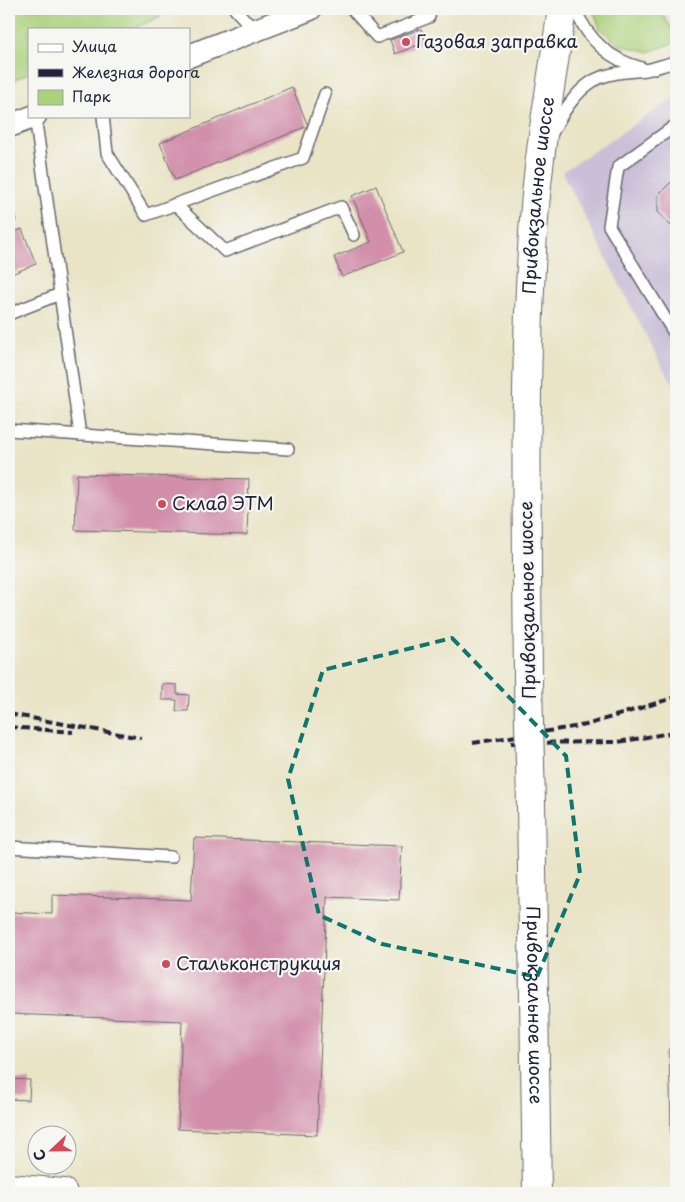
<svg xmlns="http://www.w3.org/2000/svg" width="685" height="1202" font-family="'Playpen Sans',sans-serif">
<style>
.industrial{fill:#c9bfd7}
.green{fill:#abd17b;stroke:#667a5b}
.building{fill:#d18faa}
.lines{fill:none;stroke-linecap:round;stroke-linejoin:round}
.service-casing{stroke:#68666c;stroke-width:14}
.minor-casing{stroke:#68666c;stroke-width:25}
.tertiary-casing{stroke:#68666c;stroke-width:30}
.primary-casing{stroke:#68666c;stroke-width:30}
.service{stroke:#fff;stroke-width:11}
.minor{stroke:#fff;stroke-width:22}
.tertiary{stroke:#fff;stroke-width:28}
.primary{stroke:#fff;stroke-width:28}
.rail{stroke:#22223b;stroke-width:4;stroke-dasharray:8 4;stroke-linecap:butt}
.primary-bridge-casing{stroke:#68666c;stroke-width:30;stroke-linecap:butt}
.primary-bridge{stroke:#fff;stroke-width:28}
.marked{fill:none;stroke:#0f766e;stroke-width:4;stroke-dasharray:10 6;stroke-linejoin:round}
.poi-dot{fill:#d1495b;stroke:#f6f6f2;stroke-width:2}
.labels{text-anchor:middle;stroke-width:4.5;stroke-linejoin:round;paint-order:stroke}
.poi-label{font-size:18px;fill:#22223b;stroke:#f6f6f2;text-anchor:start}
.street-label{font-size:18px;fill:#22223b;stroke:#f6f6f2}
</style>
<rect width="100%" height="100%" fill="#f6f6f2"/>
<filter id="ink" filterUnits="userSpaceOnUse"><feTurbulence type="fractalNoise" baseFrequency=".02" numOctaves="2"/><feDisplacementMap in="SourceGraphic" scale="10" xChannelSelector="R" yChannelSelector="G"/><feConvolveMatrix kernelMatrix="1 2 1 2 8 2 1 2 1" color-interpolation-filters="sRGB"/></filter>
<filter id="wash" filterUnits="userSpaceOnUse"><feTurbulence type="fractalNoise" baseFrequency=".0096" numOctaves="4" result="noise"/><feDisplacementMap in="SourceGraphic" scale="20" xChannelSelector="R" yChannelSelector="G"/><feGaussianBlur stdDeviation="1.12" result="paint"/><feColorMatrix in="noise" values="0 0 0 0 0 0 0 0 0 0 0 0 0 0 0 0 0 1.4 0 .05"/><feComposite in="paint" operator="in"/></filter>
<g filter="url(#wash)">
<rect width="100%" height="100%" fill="#e9e4c6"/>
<polygon class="industrial" points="676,97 676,387 662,367 562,172"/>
<g class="green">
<polygon points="9,9 166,9 163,15 133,29 29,29 29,73 9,82"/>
<polygon points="593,9 669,9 662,14 676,34 676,42 649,52 620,45 600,29"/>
</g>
<g id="blocks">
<g class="building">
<polygon points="421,29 426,42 395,54 390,40"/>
<polygon points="292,87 308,126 175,180 160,143"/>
<polygon points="671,182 676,183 676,226 670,225 658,212 658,195"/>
<polygon points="376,186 403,252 342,277 334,257 371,242 352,196"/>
<polygon points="22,229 36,264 9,275 9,234"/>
<polygon points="77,474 249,479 247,535 75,530"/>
<polygon points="162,684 177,685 177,694 189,695 188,711 176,711 177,700 162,700"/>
<polygon points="194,838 402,846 399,900 327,897 317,1135 178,1129 182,1021 9,1014 9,912 52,914 52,895 191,900"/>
<polygon points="669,1048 676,1048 676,1171 672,1171"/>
<polygon points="9,1079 30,1080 29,1100 9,1099"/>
</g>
</g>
</g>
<g filter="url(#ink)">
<use href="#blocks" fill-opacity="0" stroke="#68666c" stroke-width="1"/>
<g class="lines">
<g class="service-casing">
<g id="service">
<polyline points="235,9 255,31"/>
<polyline points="352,9 377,37 429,17 430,9"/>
<path d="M575,9C588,40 609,60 642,68"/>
<polyline points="35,116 80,435"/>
<polyline points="103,116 107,153 146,215 303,158 325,94"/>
<polyline points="676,125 618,167 609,226 676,336"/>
<path d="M552,133C562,114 574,93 593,81C608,72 629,72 646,70C656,68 666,64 676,62"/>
<polyline points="175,204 225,251 341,207 354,235"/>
<polyline points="9,217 10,217"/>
<polyline points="9,314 60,294"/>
<polyline points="9,430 288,449"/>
<polyline points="9,847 171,857"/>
</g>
</g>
<g class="minor-casing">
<g id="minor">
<polyline points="189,56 310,9"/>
<polyline points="9,126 35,116"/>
</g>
</g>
<g class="tertiary-casing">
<polyline id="tertiary" points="9,1188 63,1193"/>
</g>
<g class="primary-casing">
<g id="primary">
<path id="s1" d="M528,681C527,527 523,372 534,219C539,148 552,79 562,9"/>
<path id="s2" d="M531,804L537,1193"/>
</g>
</g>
<use href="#service" class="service"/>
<use href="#minor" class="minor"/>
<use href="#tertiary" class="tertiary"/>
<use href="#primary" class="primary"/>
<g class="rail">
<polyline points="9,714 141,738"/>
<polyline points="9,727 73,732"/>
<polyline points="473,743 586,725 676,697"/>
<polyline points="511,743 618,742 676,732"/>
</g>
<g class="primary-bridge-casing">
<polyline id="primary-bridge" points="528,681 531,804"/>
</g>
<use href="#primary-bridge" class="primary-bridge"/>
</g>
</g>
<path class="marked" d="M452,638L566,756L580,874L537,977L382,944L319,915L288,779L323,670Z"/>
<g class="poi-dot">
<circle cx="406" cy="42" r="5"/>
<circle cx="162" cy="504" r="5"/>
<circle cx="166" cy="964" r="5"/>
</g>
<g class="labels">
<g class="poi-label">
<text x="416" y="48">Газовая заправка</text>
<text x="172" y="510">Склад ЭТМ</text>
<text x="176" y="970">Стальконструкция</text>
</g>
<g class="street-label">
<text dy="6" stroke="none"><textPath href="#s1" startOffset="486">Привокзальное шоссе</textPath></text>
<text transform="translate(528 600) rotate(-91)" y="6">Привокзальное шоссе</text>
<text dy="6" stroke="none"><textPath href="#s2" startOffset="201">Привокзальное шоссе</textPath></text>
</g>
</g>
<rect width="685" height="1202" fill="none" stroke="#f6f6f2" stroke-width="30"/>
<rect x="28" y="28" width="162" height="90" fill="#f6f6f2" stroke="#a1a1a9"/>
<rect x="38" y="44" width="25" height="8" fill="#ffffff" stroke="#a1a1a9"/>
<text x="72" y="52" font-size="15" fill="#22223b">Улица</text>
<rect x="38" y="69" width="25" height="8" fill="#22223b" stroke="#a1a1a9"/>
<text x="72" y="78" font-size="15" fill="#22223b">Железная дорога</text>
<rect x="38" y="90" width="25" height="15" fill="#abd17b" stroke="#a1a1a9"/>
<text x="72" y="102" font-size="15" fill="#22223b">Парк</text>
<g transform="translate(52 1150) rotate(248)"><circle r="24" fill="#f6f6f2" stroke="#a1a1a9"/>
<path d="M0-4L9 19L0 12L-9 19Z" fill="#d1495b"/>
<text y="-8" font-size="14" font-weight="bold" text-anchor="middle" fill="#22223b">С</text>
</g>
</svg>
